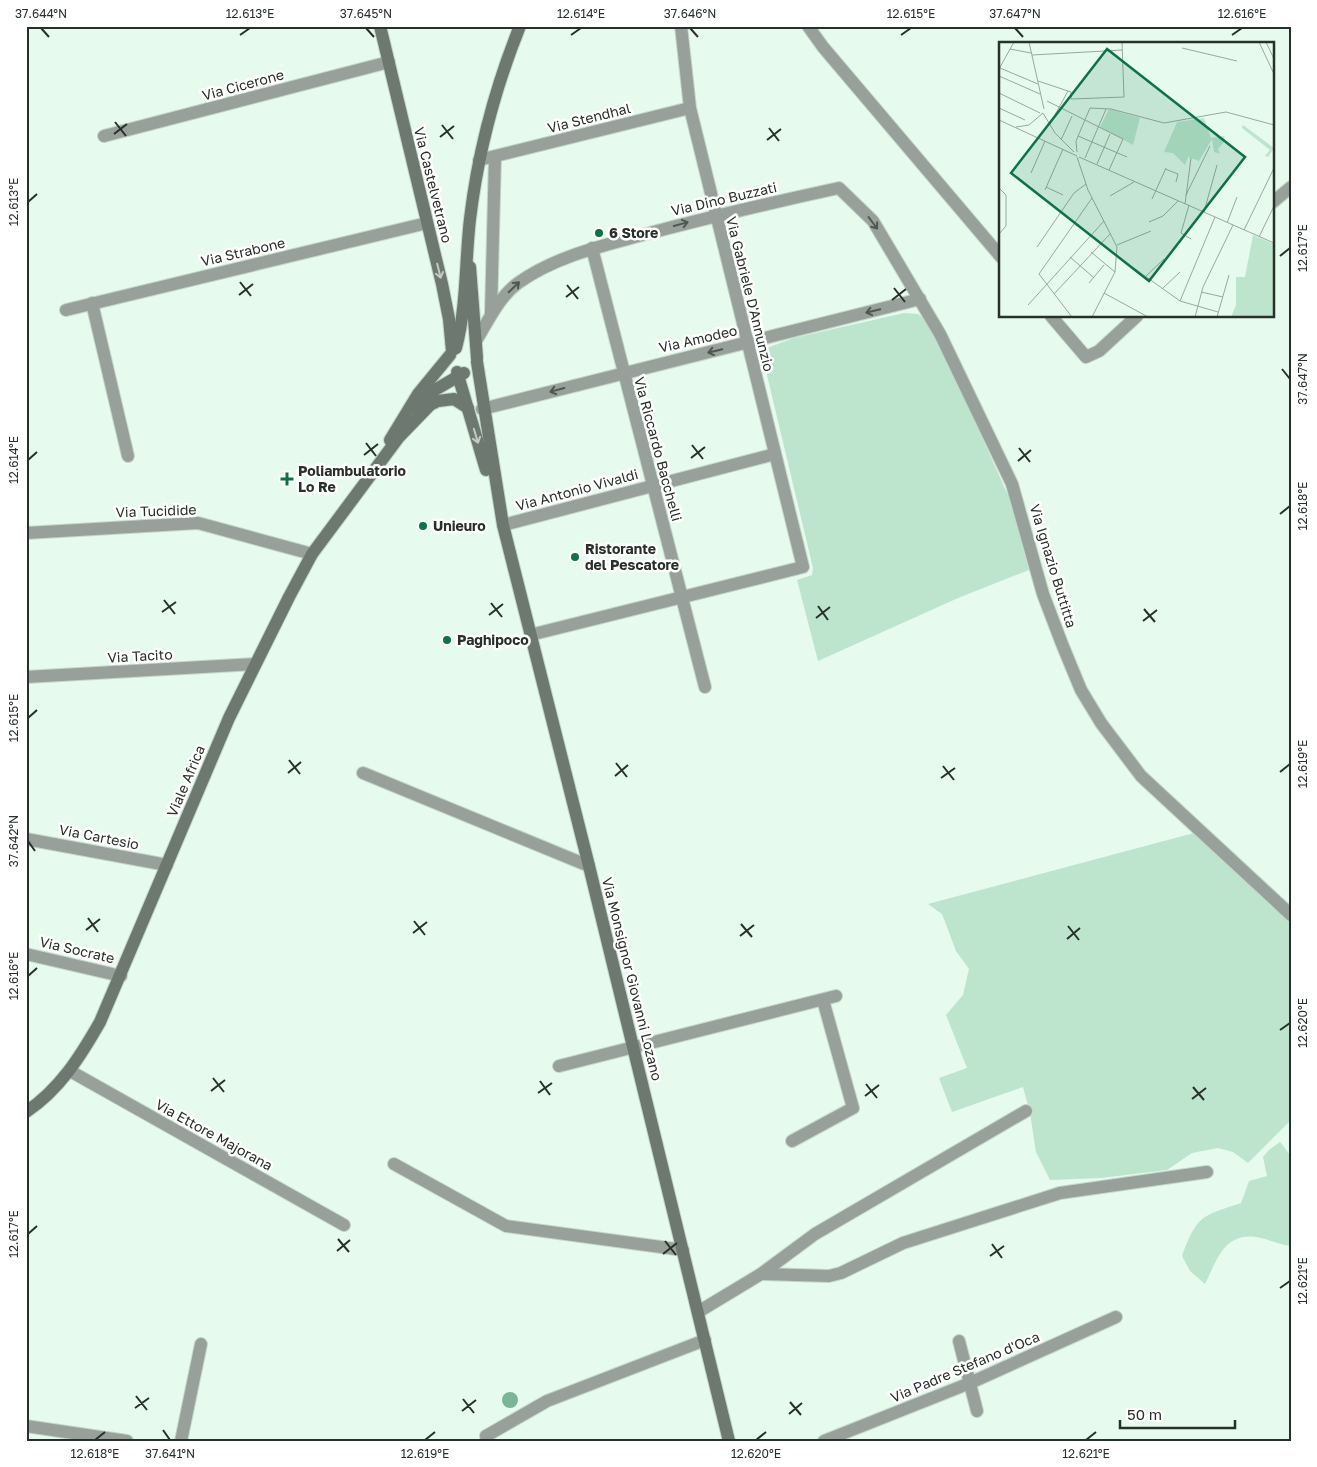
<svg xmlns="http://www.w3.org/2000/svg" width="1317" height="1467" font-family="'Golos Text',sans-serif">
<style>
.green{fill:#bde5cd}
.water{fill:#7cb595}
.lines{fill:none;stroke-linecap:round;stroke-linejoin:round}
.street-casing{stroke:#c4d6ca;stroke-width:14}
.secondary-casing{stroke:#c4d6ca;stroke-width:14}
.street{stroke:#98a09b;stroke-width:12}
.secondary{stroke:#6c7870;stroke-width:12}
.oneway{stroke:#4f5752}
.oneway2{stroke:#c4c9c6}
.ticks{fill:none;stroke:#28302b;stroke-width:2}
.poi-dot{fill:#0d7249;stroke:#fff;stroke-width:2}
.labels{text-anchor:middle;stroke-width:5;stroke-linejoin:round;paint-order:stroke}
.street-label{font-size:14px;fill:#28302b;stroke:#fff}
.poi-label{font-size:14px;font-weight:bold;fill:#28302b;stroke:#fff;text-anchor:start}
.inset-road{fill:none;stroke:#9aa99f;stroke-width:1}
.view{fill:#0d7249;fill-opacity:0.15;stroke:#0d7249;stroke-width:2.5}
.inset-edge{fill:none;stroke:#28302b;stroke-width:2.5}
.neatline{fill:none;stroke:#28302b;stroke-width:2}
.ticks-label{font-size:12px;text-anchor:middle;fill:#28302b}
</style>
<rect width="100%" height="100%" fill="#e6faed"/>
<g class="green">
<polygon points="904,313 918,314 928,321 951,368 1011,502 1029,570 958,598 818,661 797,580 812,575 813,568 761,350 794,338"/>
<polygon points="1194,833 1291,924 1291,1120 1248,1163 1233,1152 1218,1148 1192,1153 1167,1170 1101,1178 1050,1180 1036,1152 1030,1113 1023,1087 952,1112 939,1078 967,1068 946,1015 963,995 969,969 956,951 942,914 928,904"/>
<path d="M1280,1142L1291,1156V1246C1280,1245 1271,1240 1261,1238C1225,1230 1218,1258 1205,1284L1190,1271L1182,1256C1197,1215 1202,1216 1241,1203L1249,1181L1267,1176L1263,1157L1269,1150Z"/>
</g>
<circle class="water" cx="510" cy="1400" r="8"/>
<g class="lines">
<g class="street-casing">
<g id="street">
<polyline points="808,26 823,47 1001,257"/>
<polyline points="104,136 389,62"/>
<polyline points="479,160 690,108"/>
<polyline points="1273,202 1291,187"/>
<polyline points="592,248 705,687"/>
<polyline points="92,303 128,456"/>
<polyline points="66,310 427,223"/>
<polyline points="491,313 495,157"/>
<polyline points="1051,316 1086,357 1099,351 1137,316"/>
<path d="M476,341C488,321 499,297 518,283C556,256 602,246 646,234C710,217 774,202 839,188L873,221L940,334L1012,484L1043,594L1062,644L1081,690L1101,723L1141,776L1291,915"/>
<polyline points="482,409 920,299"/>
<polyline points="503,525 775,454"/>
<polyline points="26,533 198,523 312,554"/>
<polyline points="530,635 803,567 690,108 681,26"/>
<polyline points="26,677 255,664"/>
<polyline points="363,773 589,866"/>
<polyline points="26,839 167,865"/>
<polyline points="26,954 121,976"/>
<polyline points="559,1066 836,996"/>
<polyline points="70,1071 344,1225"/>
<polyline points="792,1141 853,1108 823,1000"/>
<polyline points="394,1164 506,1226 683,1250"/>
<polyline points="761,1274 829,1276 841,1273 903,1243 1060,1193 1207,1172"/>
<polyline points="698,1312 761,1274 815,1234 1026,1111"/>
<polyline points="959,1341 977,1411"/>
<polyline points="26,1426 127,1441"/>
<polyline points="181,1441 201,1344"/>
<polyline points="487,1441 486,1436 547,1401 705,1340"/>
<polyline points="824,1441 970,1383 1116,1317"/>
</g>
</g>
<g class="secondary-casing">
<g id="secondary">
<polyline points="380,26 442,284 449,319 452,351"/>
<polyline points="470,267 477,358"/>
<path d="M456,348C467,306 465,262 470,219C478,152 495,88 520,26"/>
<polyline points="477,362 503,525 589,866 729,1441"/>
<polyline points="457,372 486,470"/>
<polyline points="417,410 433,391 464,373"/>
<polyline points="390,440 418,394 450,355"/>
<path d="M26,1112C60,1089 80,1057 100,1022L229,718L289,597L312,554L399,437L430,405L438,401L454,399L468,408"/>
</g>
</g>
<use href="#street" class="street"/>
<use href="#secondary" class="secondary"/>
</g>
<defs><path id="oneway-shaft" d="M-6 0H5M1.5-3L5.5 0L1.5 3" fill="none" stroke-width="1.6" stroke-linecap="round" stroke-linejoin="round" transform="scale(1.25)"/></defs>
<g class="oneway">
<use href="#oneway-shaft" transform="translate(873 223) rotate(53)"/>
<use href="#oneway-shaft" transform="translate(681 224) rotate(-15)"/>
<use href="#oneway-shaft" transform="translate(514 287) rotate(-44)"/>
<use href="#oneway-shaft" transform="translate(873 311) rotate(166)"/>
<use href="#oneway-shaft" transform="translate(715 351) rotate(167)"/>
<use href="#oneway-shaft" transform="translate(557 390) rotate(165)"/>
</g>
<g class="oneway2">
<use href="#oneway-shaft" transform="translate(439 271) rotate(76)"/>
<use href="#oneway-shaft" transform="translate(476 436) rotate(73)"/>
</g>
<path class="ticks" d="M41,28L49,37M366,28L374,37M690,28L698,37M1015,28L1023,37M240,35L250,28M571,35L581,28M901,35L911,28M1232,35L1242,28M115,122L126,136M442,125L453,139M769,128L779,141M114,134L127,124M440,137L454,126M767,140L781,129M28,202L37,194M1280,256L1290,248M240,282L251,296M567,285L578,299M894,288L905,302M239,295L253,284M566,297L579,287M892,300L906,289M1282,369L1290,379M366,443L376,456M692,445L703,459M1019,448L1030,462M364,455L378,444M691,458L705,447M28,460L37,452M1018,461L1031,450M1280,514L1290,506M164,600L175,614M491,603L502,617M818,606L828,620M1144,609L1155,622M162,612L176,602M489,615L503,604M816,618L830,607M1143,621L1157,610M28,718L37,710M289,760L300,774M616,763L627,777M943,766L954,780M1280,772L1290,764M288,773L301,762M615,776L628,765M941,778L955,768M28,841L35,851M88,918L98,932M414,921L425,935M741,924L752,937M1068,926L1079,940M86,930L100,919M413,933L427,922M740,936L754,925M1067,939L1080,928M28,976L37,968M1280,1030L1290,1023M213,1078L224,1092M540,1081L550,1095M866,1084L877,1098M1193,1087L1204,1100M211,1091L225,1080M538,1093L552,1083M865,1096L879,1085M1192,1099L1206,1088M28,1234L37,1226M338,1239L349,1252M665,1241L676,1255M992,1244L1002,1258M337,1251L350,1240M663,1254L677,1243M990,1256L1004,1246M1280,1288L1290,1281M136,1396L147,1410M463,1399L474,1413M790,1402L801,1415M135,1408L149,1398M462,1411L476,1400M789,1414L802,1403M163,1430L170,1440M95,1440L105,1432M425,1440L435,1432M756,1440L766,1432M1086,1440L1096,1432"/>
<g class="poi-dot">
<circle cx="599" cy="233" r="5"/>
<path d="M284.5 471.5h5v5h5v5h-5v5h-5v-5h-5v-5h5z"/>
<circle cx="423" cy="526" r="5"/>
<circle cx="575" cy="557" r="5"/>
<circle cx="447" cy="640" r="5"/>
</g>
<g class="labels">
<g class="street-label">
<text transform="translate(243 85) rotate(-15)" y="5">Via Cicerone</text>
<text transform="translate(589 118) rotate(-14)" y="5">Via Stendhal</text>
<text transform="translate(433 185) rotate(76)" y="5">Via Castelvetrano</text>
<text transform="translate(724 199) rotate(-13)" y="5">Via Dino Buzzati</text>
<text transform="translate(243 252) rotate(-13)" y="5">Via Strabone</text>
<text transform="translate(750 294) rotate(76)" y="5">Via Gabriele D'Annunzio</text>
<text transform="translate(698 339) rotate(-13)" y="5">Via Amodeo</text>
<text transform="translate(658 449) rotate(75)" y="5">Via Riccardo Bacchelli</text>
<text transform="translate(577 490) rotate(-15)" y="5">Via Antonio Vivaldi</text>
<text transform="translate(156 511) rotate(-2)" y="5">Via Tucidide</text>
<text transform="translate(1053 566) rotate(73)" y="5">Via Ignazio Buttitta</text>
<text transform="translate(140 656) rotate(-3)" y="5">Via Tacito</text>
<text transform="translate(186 781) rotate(-67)" y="5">Viale Africa</text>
<text transform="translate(99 837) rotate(11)" y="5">Via Cartesio</text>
<text transform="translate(77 950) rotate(13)" y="5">Via Socrate</text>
<text transform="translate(632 979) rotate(76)" y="5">Via Monsignor Giovanni Lozano</text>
<text transform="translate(214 1135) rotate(29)" y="5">Via Ettore Majorana</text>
<text transform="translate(965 1367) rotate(-23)" y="5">Via Padre Stefano d'Oca</text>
</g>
<g class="poi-label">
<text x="609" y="238">6 Store</text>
<text x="298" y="476">Poliambulatorio<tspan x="298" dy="16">Lo Re</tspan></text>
<text x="433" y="531">Unieuro</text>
<text x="585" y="554">Ristorante<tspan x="585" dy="16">del Pescatore</tspan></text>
<text x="457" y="645">Paghipoco</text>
</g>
</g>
<g transform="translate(999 42)">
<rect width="275" height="275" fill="#e6faed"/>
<path d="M110,67L141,76L134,103L101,85ZM205,76L212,96L225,94L226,99L219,107L221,112L215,110L213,97L200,119L189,115L186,123L174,111L165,110L178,80ZM244,83L275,106L269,115L266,114L271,108L243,86ZM254,193L275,202V275H232L237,263V235H246Z" fill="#bde5cd"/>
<path class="inset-road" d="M30,0L45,67M260,0L275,32M267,0L275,17M183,6L238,19M11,7L32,11M33,13L124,8M1,26L39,42M0,27L15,0M0,34L41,52M39,39L72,50V57L125,55L123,0M0,51L41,71M48,59L124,97L110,128M0,66L26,78M44,71L56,91L75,110M0,78L78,114M51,82L69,49M17,85L30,83L44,71M79,94L128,115M62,98L73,74M78,110L77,99L91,66L112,67L165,81L227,70L275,83M78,115L89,148L118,205L116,230L93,275M80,115L275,201M86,116L107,67M98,122L111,92M166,127L179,132L177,140M32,131L46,99M47,145L64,153M0,146L7,153V184L0,192M46,148L64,107M187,153L211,104M111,154L135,140M153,157L167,126M186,162L192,116M190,163L182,191L192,197M205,170L218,123M150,180L164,174L179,159M228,181L238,155M245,188L275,126M260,195L275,164M118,203L152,189M38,205L75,151L87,142M92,210L116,230M118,214L181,259L219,270M71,215L94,235M146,235L165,217M90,241L105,223M163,247L181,230M202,250L224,255M105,251L149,275M55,252L111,192M181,259L216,175M29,263L105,179M73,275L40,232L93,156M196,275L204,245L234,183M218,275L230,233"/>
<path class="view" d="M108,7L246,115L150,239L12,131Z"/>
<rect width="275" height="275" class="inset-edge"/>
</g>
<rect width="1317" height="1467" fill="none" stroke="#ffffff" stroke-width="55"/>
<path d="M1120 1420v8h115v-8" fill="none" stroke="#28302b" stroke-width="2.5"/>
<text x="1127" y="1420" font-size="15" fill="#28302b" stroke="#ffffff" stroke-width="4" paint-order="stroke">50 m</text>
<rect x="28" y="28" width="1262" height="1412" class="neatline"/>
<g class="ticks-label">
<text x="41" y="18">37.644°N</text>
<text x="250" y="18">12.613°E</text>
<text x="366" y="18">37.645°N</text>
<text x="581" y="18">12.614°E</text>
<text x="690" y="18">37.646°N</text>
<text x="911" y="18">12.615°E</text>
<text x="1015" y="18">37.647°N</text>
<text x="1242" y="18">12.616°E</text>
<text transform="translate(14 202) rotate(-90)" y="4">12.613°E</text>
<text transform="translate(1303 248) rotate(-90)" y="4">12.617°E</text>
<text transform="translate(1303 379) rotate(-90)" y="4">37.647°N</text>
<text transform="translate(14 460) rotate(-90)" y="4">12.614°E</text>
<text transform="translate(1303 506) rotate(-90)" y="4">12.618°E</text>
<text transform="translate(14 718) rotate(-90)" y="4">12.615°E</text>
<text transform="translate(1303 764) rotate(-90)" y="4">12.619°E</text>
<text transform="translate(14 841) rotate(-90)" y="4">37.642°N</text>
<text transform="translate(14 976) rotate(-90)" y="4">12.616°E</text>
<text transform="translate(1303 1023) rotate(-90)" y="4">12.620°E</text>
<text transform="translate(14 1234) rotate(-90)" y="4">12.617°E</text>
<text transform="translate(1303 1281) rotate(-90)" y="4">12.621°E</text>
<text x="95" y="1458">12.618°E</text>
<text x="170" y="1458">37.641°N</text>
<text x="425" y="1458">12.619°E</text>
<text x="756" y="1458">12.620°E</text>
<text x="1086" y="1458">12.621°E</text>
</g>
</svg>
